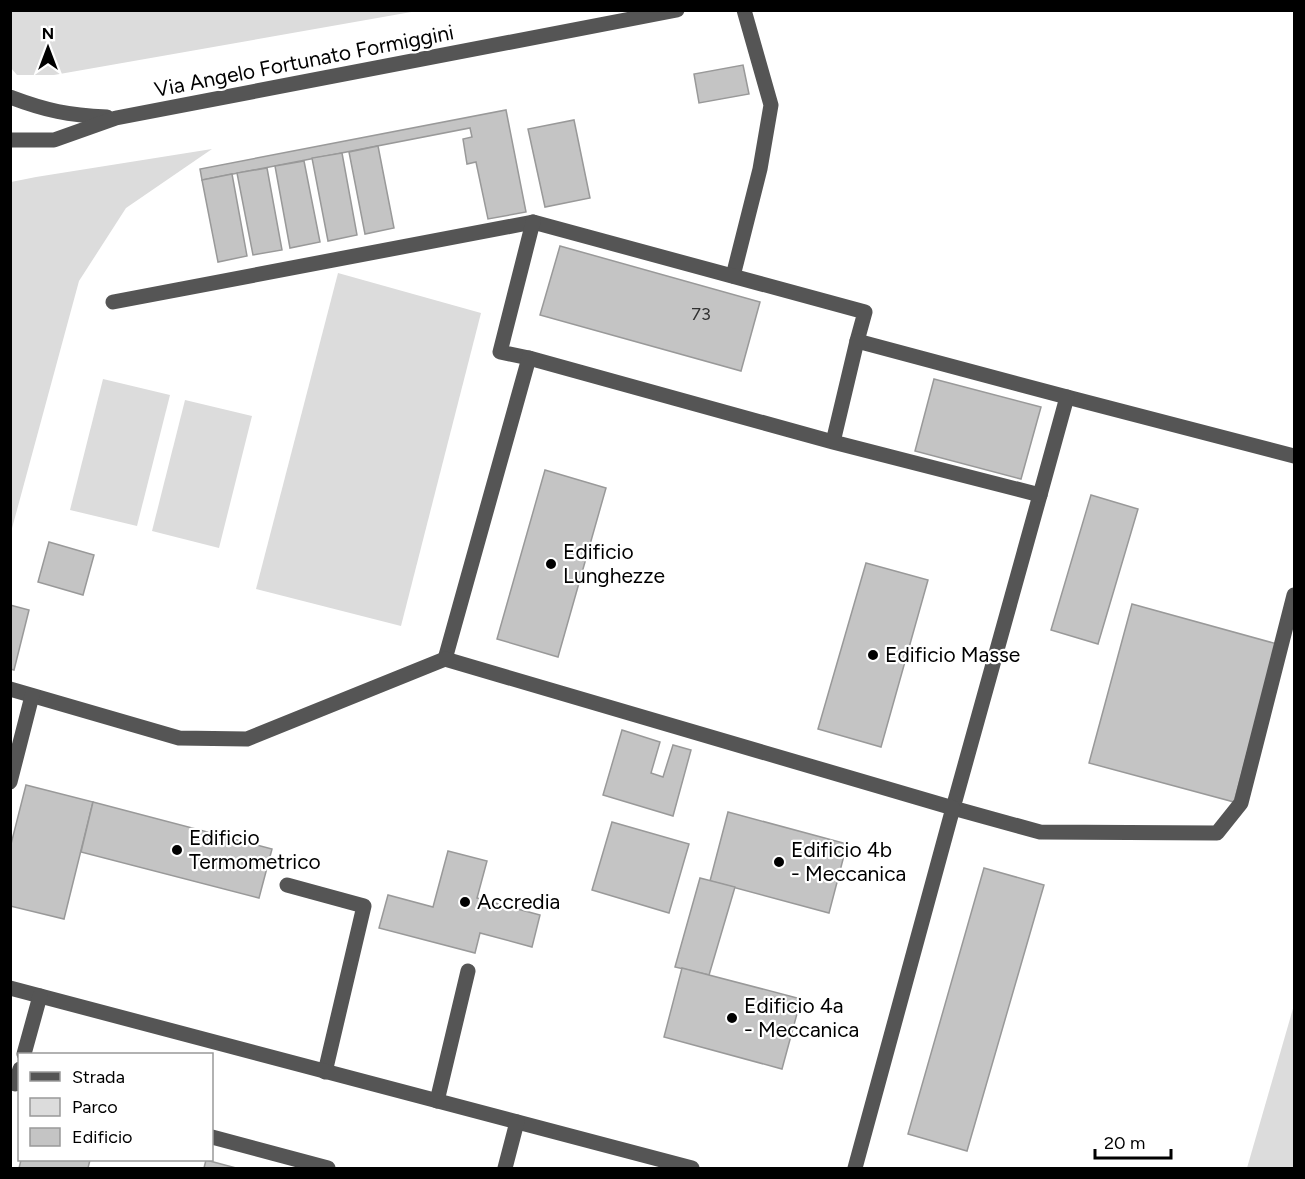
<svg xmlns="http://www.w3.org/2000/svg" width="1305" height="1179" font-family="Figtree,sans-serif">
<style>
.green{fill:#dcdcdc}
.building{fill:#c4c4c4;stroke:#999;stroke-width:1.5}
.lines{fill:none;stroke-linecap:round;stroke-linejoin:round}
.minor{stroke:#555;stroke-width:15}
.poi-dot{fill:#000;stroke:#fff;stroke-width:2}
.labels{text-anchor:middle;stroke-width:4.5;stroke-linejoin:round;paint-order:stroke}
.number-label{font-size:18px;fill:#313131}
.street-label{font-size:21px;fill:#000;stroke:#fff}
.poi-label{font-size:21px;fill:#000;stroke:#fff;text-anchor:start}
</style>
<rect width="100%" height="100%" fill="#fff"/>
<g class="green">
<polygon points="11,10 417,10 417,11 54,75 17,75 11,68"/>
<polygon points="212,149 126,208 79,281 11,532 11,182 36,177"/>
<polygon points="338,273 481,313 401,626 256,589"/>
<polygon points="103,379 170,395 137,526 70,510"/>
<polygon points="185,400 252,416 219,548 152,531"/>
<polygon points="1294,1005 1294,1168 1247,1168"/>
</g>
<g class="building">
<polygon points="743,65 749,94 699,103 694,74"/>
<polygon points="506,110 526,212 488,219 476,162 467,164 463,139 472,137 470,128 202,180 200,169"/>
<polygon points="574,120 590,198 545,207 528,129"/>
<polygon points="378,146 394,228 365,234 349,152"/>
<polygon points="342,153 357,235 328,241 312,158"/>
<polygon points="304,161 320,242 290,248 275,166"/>
<polygon points="267,168 282,250 253,255 237,173"/>
<polygon points="232,174 247,256 218,262 202,180"/>
<polygon points="560,246 760,302 741,371 540,315"/>
<polygon points="934,379 1041,407 1021,479 915,451"/>
<polygon points="545,470 606,488 558,657 497,639"/>
<polygon points="1091,495 1138,509 1098,644 1051,630"/>
<polygon points="49,542 94,555 83,595 38,582"/>
<polygon points="866,563 928,580 881,747 818,729"/>
<polygon points="1132,604 1277,644 1234,802 1089,763"/>
<polygon points="10,605 29,610 14,670 10,669"/>
<polygon points="622,730 660,742 651,773 663,777 673,745 691,750 673,816 603,795"/>
<polygon points="26,785 93,802 64,919 10,906 10,848"/>
<polygon points="93,802 272,849 259,898 81,852"/>
<polygon points="728,812 847,844 829,913 710,881"/>
<polygon points="612,822 689,844 669,913 592,890"/>
<polygon points="448,851 487,861 477,898 540,915 532,947 480,933 475,953 379,928 388,895 433,907"/>
<polygon points="984,868 1044,885 967,1151 908,1134"/>
<polygon points="700,878 735,887 709,975 675,967"/>
<polygon points="682,968 801,999 782,1069 664,1037"/>
<polygon points="21,1160 90,1160 88,1168 19,1168"/>
<polygon points="206,1160 236,1168 204,1168"/>
</g>
<g class="lines">
<g class="minor">
<path d="M10,97C47,111 68,115 107,117"/>
<polyline points="10,140 54,140 116,118 677,10"/>
<polyline points="733,276 760,169 771,105 744,10"/>
<polyline points="113,302 533,222 865,312 857,341"/>
<polyline points="529,358 500,352 533,222"/>
<polyline points="1067,397 1294,456"/>
<polyline points="1040,495 953,808 1040,832 1217,833 1241,803 1294,595"/>
<polyline points="445,659 529,358 833,442 1040,495 1067,397 857,341 833,442"/>
<polyline points="10,689 179,738 247,739 445,659 953,808 855,1168"/>
<polyline points="10,782 32,696"/>
<polyline points="287,885 364,906 325,1072"/>
<polyline points="10,988 692,1168"/>
<polyline points="24,1054 40,996"/>
<polyline points="15,1084 20,1069"/>
<polyline points="437,1101 468,971"/>
<polyline points="212,1137 328,1168"/>
<polyline points="505,1168 517,1122"/>
</g>
</g>
<g class="poi-dot">
<circle cx="551" cy="564" r="6"/>
<circle cx="873" cy="655" r="6"/>
<circle cx="177" cy="850" r="6"/>
<circle cx="779" cy="862" r="6"/>
<circle cx="465" cy="902" r="6"/>
<circle cx="732" cy="1018" r="6"/>
</g>
<g class="labels">
<g class="number-label">
<text x="701" y="320">73</text>
</g>
<g class="street-label">
<text transform="translate(304 61) rotate(-11)" y="7">Via Angelo Fortunato Formiggini</text>
</g>
<g class="poi-label">
<text x="563" y="559">Edificio<tspan x="563" dy="24">Lunghezze</tspan></text>
<text x="885" y="662">Edificio Masse</text>
<text x="189" y="845">Edificio<tspan x="189" dy="24">Termometrico</tspan></text>
<text x="791" y="857">Edificio 4b<tspan x="791" dy="24">- Meccanica</tspan></text>
<text x="477" y="909">Accredia</text>
<text x="744" y="1013">Edificio 4a<tspan x="744" dy="24">- Meccanica</tspan></text>
</g>
</g>
<rect width="1305" height="1179" fill="none" stroke="#000000" stroke-width="24"/>
<rect x="18" y="1053" width="195" height="108" fill="#ffffff" stroke="#999999" stroke-width="1.5"/>
<rect x="30" y="1072" width="30" height="9" fill="#555555" stroke="#999999" stroke-width="1.5"/>
<text x="72" y="1083" font-size="18" fill="#000000">Strada</text>
<rect x="30" y="1098" width="30" height="18" fill="#dcdcdc" stroke="#999999" stroke-width="1.5"/>
<text x="72" y="1113" font-size="18" fill="#000000">Parco</text>
<rect x="30" y="1128" width="30" height="18" fill="#c4c4c4" stroke="#999999" stroke-width="1.5"/>
<text x="72" y="1143" font-size="18" fill="#000000">Edificio</text>
<g transform="translate(48 48)" stroke="#ffffff" stroke-width="4.5" paint-order="stroke">
<path d="M0-4.5L10 22L0 15L-10 22Z" fill="#000000"/>
<text y="-9" font-size="16" font-weight="bold" text-anchor="middle" fill="#000000">N</text>
</g>
<path d="M1095 1149v9h76v-9" fill="none" stroke="#000000" stroke-width="3"/>
<text x="1104" y="1149" font-size="18" fill="#000000" stroke="#ffffff" stroke-width="4.5" paint-order="stroke">20 m</text>
</svg>
